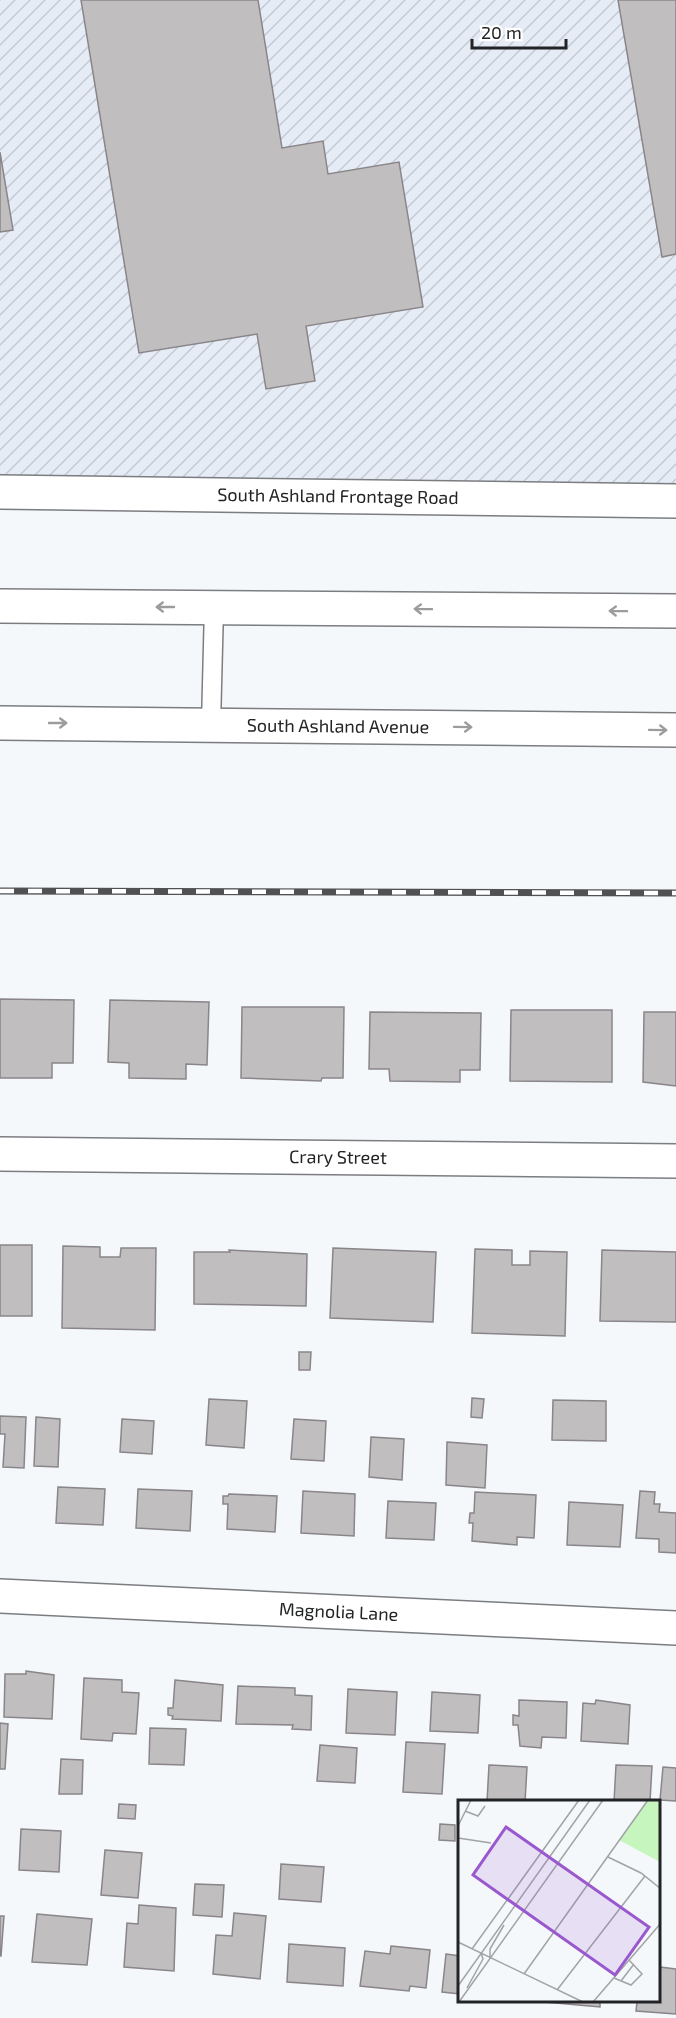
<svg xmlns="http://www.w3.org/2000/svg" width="676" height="2018" font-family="'Exo 2',sans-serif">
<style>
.industrial{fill:url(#industrial-furrows)}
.building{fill:#c1bec0;stroke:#898588;stroke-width:1.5}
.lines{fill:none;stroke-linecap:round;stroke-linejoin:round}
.lane-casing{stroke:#7b7d80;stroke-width:21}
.street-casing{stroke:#7b7d80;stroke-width:36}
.secondary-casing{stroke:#7b7d80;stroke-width:36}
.lane{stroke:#fff;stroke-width:18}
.street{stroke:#fff;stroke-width:33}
.secondary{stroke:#fff;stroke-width:33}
.rail-casing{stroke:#505153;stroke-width:7}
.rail{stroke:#fff;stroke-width:4.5;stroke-dasharray:14;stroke-linecap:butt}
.oneway{stroke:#9c9c9c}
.labels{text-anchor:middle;stroke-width:6;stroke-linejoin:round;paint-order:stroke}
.street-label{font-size:18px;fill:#222324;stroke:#fff}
.inset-road{fill:none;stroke:#a1a3a5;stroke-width:1.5}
.view{fill:#9958ce;fill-opacity:0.15;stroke:#9958ce;stroke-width:3}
.inset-edge{fill:none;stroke:#222324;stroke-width:3}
</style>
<defs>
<pattern id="industrial-furrows" width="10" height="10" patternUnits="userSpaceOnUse" patternTransform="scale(1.5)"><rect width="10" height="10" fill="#e5ecf6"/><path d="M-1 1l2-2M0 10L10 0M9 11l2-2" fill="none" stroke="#c4cad3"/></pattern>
</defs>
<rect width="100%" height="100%" fill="#f5f8fb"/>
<polygon class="industrial" points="0,0 676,0 676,501 0,492"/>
<g class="building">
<polygon points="81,0 258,0 282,148 323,141 328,174 399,162 423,307 306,326 315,381 266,389 257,334 139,353"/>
<polygon points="618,0 676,0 676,254 662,257"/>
<polygon points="0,152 13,230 0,232"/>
<polygon points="0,999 74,1000 73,1063 52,1063 52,1078 0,1078"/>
<polygon points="110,1000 209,1002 207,1065 186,1064 186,1079 129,1078 129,1063 108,1062"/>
<polygon points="242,1007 344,1007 343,1078 322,1078 321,1081 241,1078"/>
<polygon points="511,1010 612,1010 612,1082 510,1081"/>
<polygon points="370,1012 481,1013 480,1070 460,1070 460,1082 390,1081 389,1069 369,1069"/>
<polygon points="644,1012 676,1012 676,1086 643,1082"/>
<rect x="0" y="1245" width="32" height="71"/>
<polygon points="63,1246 100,1247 100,1257 120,1257 121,1248 156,1248 155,1330 62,1328"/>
<polygon points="333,1248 436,1252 433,1322 330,1318"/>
<polygon points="475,1249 512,1250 512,1265 530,1265 530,1251 567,1252 565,1336 472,1333"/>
<polygon points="229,1250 307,1254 306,1306 194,1304 194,1252 230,1252"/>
<polygon points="602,1250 676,1252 676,1322 600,1321"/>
<polygon points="299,1352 311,1352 310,1370 299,1370"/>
<polygon points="472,1398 484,1399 482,1418 471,1417"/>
<polygon points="209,1399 247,1401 244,1448 206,1445"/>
<polygon points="553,1400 606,1401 606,1441 552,1440"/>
<polygon points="0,1416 26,1417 24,1468 3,1467 5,1434 0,1434"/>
<polygon points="36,1417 60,1419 58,1467 34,1466"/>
<polygon points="122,1419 154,1421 152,1454 120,1452"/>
<polygon points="294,1419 326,1421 324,1461 291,1459"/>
<polygon points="371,1437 404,1439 402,1480 369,1477"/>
<polygon points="447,1442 487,1445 485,1488 446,1485"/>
<polygon points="58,1487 105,1489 103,1525 56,1523"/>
<polygon points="138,1489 192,1491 190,1531 136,1528"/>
<polygon points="303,1491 355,1494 354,1536 301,1533"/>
<polygon points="640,1491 655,1492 654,1504 660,1504 659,1512 676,1513 676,1553 659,1552 659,1539 636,1538"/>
<polygon points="475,1492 536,1495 534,1538 517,1537 517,1545 472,1541 473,1523 469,1523 470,1513 474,1513"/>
<polygon points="229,1494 277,1496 275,1532 227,1529 228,1504 223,1504 223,1496 228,1496"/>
<polygon points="388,1501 436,1503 434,1540 386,1538"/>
<polygon points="569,1502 623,1505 620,1547 567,1545"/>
<polygon points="26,1671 54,1675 52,1719 4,1717 5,1674 26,1674"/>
<polygon points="84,1678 122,1680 122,1692 139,1693 136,1734 113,1733 112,1741 81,1739"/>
<polygon points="175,1680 223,1685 221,1721 172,1719 173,1716 168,1715 168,1708 173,1708"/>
<polygon points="238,1686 295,1688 295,1695 312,1696 311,1730 292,1729 293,1725 236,1724"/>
<polygon points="348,1689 397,1692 395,1735 346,1733"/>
<polygon points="432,1692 480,1695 478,1733 430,1731"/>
<polygon points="519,1700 567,1702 566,1738 542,1737 541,1748 520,1746 518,1725 513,1725 513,1715 519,1716"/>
<polygon points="596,1700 630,1705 628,1744 581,1741 583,1703 595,1704"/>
<polygon points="0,1723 8,1724 5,1769 0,1769"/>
<polygon points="150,1728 186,1729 184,1765 149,1764"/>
<polygon points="406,1742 445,1744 442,1794 403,1792"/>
<polygon points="320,1745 357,1748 355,1783 317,1781"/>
<polygon points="61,1759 83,1760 82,1794 59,1794"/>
<polygon points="489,1765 527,1767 525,1802 487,1802"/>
<polygon points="616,1765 652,1766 650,1802 614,1802"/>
<polygon points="663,1767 676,1768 676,1801 660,1800"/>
<polygon points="119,1804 136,1805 135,1819 118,1818"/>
<polygon points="440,1824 455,1825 455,1841 439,1840"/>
<polygon points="21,1829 61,1831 59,1872 19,1870"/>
<polygon points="105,1850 142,1853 138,1898 101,1895"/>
<polygon points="281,1864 324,1867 321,1902 279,1899"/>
<polygon points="195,1884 224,1885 222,1917 193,1915"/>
<polygon points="139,1905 176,1908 174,1971 124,1967 127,1923 138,1924"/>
<polygon points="234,1913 266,1916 260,1979 213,1974 216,1935 232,1936"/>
<polygon points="37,1914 92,1919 87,1965 32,1962"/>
<polygon points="0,1916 4,1916 1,1956 0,1956"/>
<polygon points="289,1944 345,1948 343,1986 287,1982"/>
<polygon points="391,1946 430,1950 426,1988 410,1986 409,1991 360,1986 365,1951 390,1954"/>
<polygon points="446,1954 460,1956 460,1994 442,1992"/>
<polygon points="660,1967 676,1969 676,2014 636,2011 637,2002 660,2002"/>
<polygon points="544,2002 600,2002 600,2007"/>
</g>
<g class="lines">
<g class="lane-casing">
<polyline id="lane" points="211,724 214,607"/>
</g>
<g class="street-casing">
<g id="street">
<path id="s1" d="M0,492L676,501"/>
<path id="s2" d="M0,1154L676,1161"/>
<path id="s3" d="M0,1596L676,1628"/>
</g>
</g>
<g class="secondary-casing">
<g id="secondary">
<polyline points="0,606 676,611"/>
<path id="s4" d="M0,723L676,730"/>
</g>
</g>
<use href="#lane" class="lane"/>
<use href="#street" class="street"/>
<use href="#secondary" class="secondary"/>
<g class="rail-casing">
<polyline id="rail" points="0,891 676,893"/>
</g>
<use href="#rail" class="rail"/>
</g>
<defs><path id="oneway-shaft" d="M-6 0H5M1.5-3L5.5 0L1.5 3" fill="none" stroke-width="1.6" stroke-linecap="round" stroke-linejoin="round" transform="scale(1.5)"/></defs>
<g class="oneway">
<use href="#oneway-shaft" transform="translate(165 607) rotate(-180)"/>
<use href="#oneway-shaft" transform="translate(423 609) rotate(-179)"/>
<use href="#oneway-shaft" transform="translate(618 611) rotate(-179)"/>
<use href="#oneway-shaft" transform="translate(58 723)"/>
<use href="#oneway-shaft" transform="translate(463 727) rotate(1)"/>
<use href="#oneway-shaft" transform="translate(658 730) rotate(1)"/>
</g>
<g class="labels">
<g class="street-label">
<text dy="6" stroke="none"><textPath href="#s1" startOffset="338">South Ashland Frontage Road</textPath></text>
<text dy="6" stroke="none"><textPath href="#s4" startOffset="338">South Ashland Avenue</textPath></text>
<text dy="6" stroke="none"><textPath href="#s2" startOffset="338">Crary Street</textPath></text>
<text dy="6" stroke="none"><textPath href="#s3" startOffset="339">Magnolia Lane</textPath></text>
</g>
</g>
<g transform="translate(458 1800)">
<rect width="202" height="202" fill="#f5f8fb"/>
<path d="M190,0H202V62L161,40Z" fill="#c7f5be"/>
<path class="inset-road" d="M7,11L20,16L27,6M0,26L13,0M0,38L33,43M150,57L183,73L203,89M0,142L125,202M14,149L121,0M32,157V149L46,125M66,174L190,0M156,178L173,185L184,174L171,160M163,181L176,164M0,186L132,0M9,188L25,159L23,153M99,190L187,76M1,202L145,0M135,202L203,123"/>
<path class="view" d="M48,27L191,127L157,175L15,75Z"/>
<rect width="202" height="202" class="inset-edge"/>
</g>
<path d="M472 39v9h94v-9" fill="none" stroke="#222324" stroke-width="3"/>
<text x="481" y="39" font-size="18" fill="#222324" stroke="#ffffff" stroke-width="4.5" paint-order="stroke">20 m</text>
</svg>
